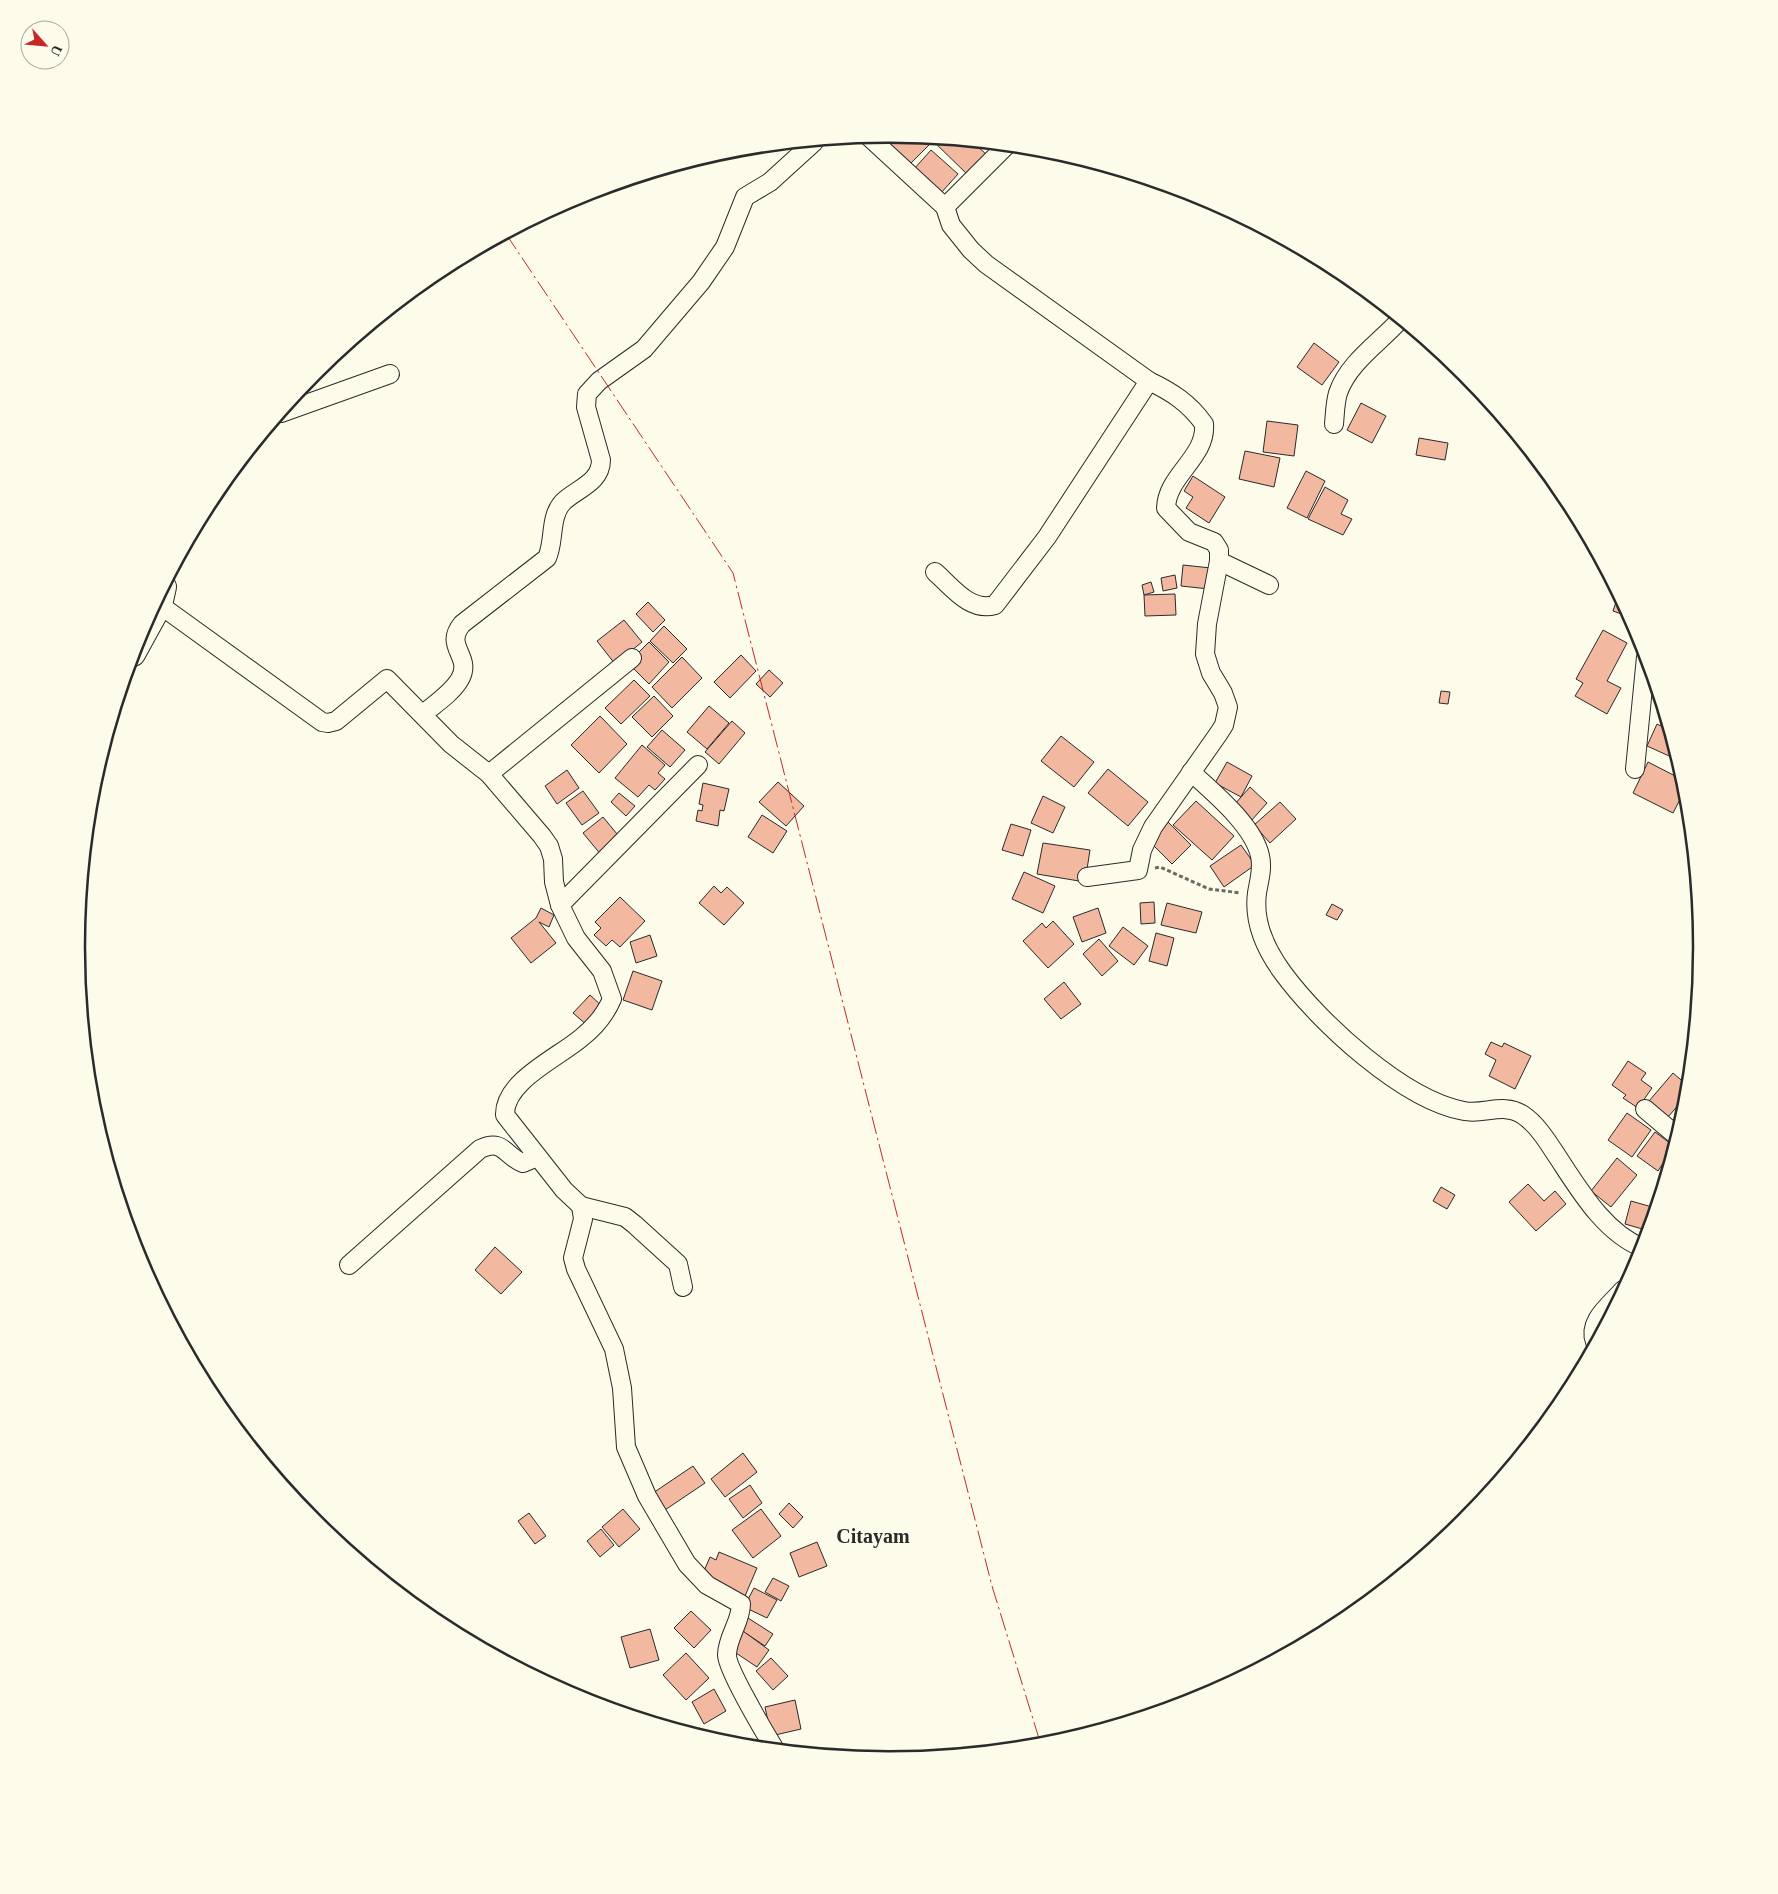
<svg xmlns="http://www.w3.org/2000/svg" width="1778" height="1894" font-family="'Times New Roman',serif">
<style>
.building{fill:#f2b8a0;stroke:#2b2b2b}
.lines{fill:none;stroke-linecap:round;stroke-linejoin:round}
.minor-casing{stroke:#2b2b2b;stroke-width:20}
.secondary-casing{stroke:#2b2b2b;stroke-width:26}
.path{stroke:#6a6964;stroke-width:3;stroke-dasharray:4 2.5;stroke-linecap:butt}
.minor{stroke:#fdfbea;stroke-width:18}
.secondary{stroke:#fdfbea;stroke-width:24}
.power{stroke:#c62828;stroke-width:1;stroke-dasharray:18 4 2.5 4;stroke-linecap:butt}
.labels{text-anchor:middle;stroke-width:4;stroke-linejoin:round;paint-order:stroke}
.quarter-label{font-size:20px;font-weight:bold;fill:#2b2b2b;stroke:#fdfbea}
.rim{fill:none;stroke:#2b2b2b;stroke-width:2.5}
</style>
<rect width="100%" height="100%" fill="#fdfbea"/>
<g class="building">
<polygon points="877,135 889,134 893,135 884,143"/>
<polygon points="896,135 923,138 930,144 908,166 886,145"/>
<polygon points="930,138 974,143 988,156 969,176"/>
<polygon points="931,150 958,174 941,193 914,169"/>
<polygon points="1314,343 1339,362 1322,385 1297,367"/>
<polygon points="1361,403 1386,416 1372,443 1347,430"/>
<polygon points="1267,421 1298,425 1294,456 1263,452"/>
<polygon points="1419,438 1448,443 1445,460 1416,455"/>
<polygon points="1245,451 1280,458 1274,487 1239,479"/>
<polygon points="1306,471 1325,481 1307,518 1287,508"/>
<polygon points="1193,476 1225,497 1209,523 1186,508 1193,497 1184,491"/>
<polygon points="1325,487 1348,500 1341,514 1352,519 1343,535 1308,519"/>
<polygon points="1183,565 1211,568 1209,589 1181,586"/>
<polygon points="1175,575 1177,588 1163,591 1161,578"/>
<polygon points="1151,582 1154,592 1144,595 1142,585"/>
<polygon points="1175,594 1176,615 1145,616 1144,595"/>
<polygon points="1618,596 1630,617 1613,611"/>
<polygon points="648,602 665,620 653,632 636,614"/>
<polygon points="624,620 642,642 615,664 597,641"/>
<polygon points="664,626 687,649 673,663 650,641"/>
<polygon points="1603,630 1627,643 1607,681 1621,688 1607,714 1575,696 1583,683 1576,679"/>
<polygon points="649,642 669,662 649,684 628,663"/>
<polygon points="741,655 756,671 730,698 714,682"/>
<polygon points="682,657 702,678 672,708 652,687"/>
<polygon points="769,670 783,683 770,697 756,684"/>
<polygon points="634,680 650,696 621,724 605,708"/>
<polygon points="1441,691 1450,692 1448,704 1439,703"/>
<polygon points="654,696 673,716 652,737 632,717"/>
<polygon points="709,706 729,723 707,749 687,732"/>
<polygon points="600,716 627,744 599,773 571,745"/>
<polygon points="1664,719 1665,720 1678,760 1647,746 1657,724 1661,726"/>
<polygon points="732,721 745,733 719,764 705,752"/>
<polygon points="662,730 685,750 670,767 647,747"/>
<polygon points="1061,736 1094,762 1074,787 1041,761"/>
<polygon points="642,745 665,765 658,773 665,779 655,790 649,785 638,797 615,778"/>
<polygon points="1227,762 1252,776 1241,797 1215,783"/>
<polygon points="1648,762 1683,780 1686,788 1673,813 1633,793"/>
<polygon points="1108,769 1148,802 1128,826 1088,793"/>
<polygon points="567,770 579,788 557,804 545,786"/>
<polygon points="778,782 804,806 786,826 759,802"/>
<polygon points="703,783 729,789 724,811 720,810 718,826 696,821 698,810 702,811 703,805 699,804"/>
<polygon points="1250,787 1267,803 1251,821 1234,805"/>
<polygon points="583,791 599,813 582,825 566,803"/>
<polygon points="619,793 635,806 626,816 611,802"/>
<polygon points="1043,796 1065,807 1053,833 1031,823"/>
<polygon points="1196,801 1234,836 1212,860 1173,825"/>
<polygon points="1280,802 1296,819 1270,843 1254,825"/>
<polygon points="762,815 787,831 773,853 748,837"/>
<polygon points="603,817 622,840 602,856 583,833"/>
<polygon points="1168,822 1191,845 1172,864 1149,841"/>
<polygon points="1011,824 1031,830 1023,856 1002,850"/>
<polygon points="1043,843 1090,850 1085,882 1037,874"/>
<polygon points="1241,845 1255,865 1224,887 1210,866"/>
<polygon points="1024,872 1055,886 1043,913 1012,899"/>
<polygon points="714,886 721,893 727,887 744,903 724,925 699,903"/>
<polygon points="620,897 645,921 620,947 612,940 606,946 594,935 601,928 595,922"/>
<polygon points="1154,902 1155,923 1141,924 1140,903"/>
<polygon points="1167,903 1202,912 1196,933 1161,925"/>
<polygon points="1332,904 1343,910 1337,920 1326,915"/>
<polygon points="541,908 554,915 549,927 539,922 556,943 531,963 511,938 536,918"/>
<polygon points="1098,908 1106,933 1082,942 1073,917"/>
<polygon points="1053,921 1074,944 1048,968 1023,941 1042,923 1046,928"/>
<polygon points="1123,927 1148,946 1134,965 1109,946"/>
<polygon points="1156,933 1174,938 1167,966 1149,961"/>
<polygon points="650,935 657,956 636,963 630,942"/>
<polygon points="1099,939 1118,961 1102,976 1083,954"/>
<polygon points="633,971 662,981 652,1010 623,1000"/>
<polygon points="1064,982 1081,1004 1061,1019 1044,999"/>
<polygon points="590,995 604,1008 588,1026 573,1013"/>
<polygon points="1491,1042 1502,1047 1504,1043 1531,1056 1515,1089 1489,1076 1496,1060 1485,1054"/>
<polygon points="1628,1061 1646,1073 1641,1080 1652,1088 1638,1108 1623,1098 1626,1095 1612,1085"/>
<polygon points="1673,1073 1688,1086 1687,1095 1668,1117 1649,1101"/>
<polygon points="1627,1113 1651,1130 1632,1157 1608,1140"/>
<polygon points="1655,1132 1674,1146 1658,1171 1637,1156"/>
<polygon points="1617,1158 1637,1175 1611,1207 1591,1191"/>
<polygon points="1528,1184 1544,1201 1555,1191 1566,1204 1536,1231 1509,1202"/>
<polygon points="1441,1187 1455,1195 1447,1209 1433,1201"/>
<polygon points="1631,1201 1652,1207 1651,1213 1653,1213 1649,1228 1647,1227 1646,1230 1625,1224"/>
<polygon points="495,1247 522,1272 501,1294 475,1270"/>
<polygon points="743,1453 757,1472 725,1497 711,1479"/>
<polygon points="693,1466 705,1483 662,1512 650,1495"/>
<polygon points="750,1485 762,1503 743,1518 729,1499"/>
<polygon points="789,1503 803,1517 793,1528 779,1514"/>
<polygon points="623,1509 640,1529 619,1547 602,1527"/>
<polygon points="761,1509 781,1536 753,1558 732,1530"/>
<polygon points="529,1513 546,1536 535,1544 518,1521"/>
<polygon points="601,1529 614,1545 600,1557 587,1541"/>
<polygon points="817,1542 827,1566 799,1577 790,1553"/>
<polygon points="719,1552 757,1568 745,1596 701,1578 710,1557 716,1560"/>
<polygon points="773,1578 789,1586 781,1601 765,1592"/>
<polygon points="754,1588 777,1600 767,1618 744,1607"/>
<polygon points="691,1611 711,1630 694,1648 674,1628"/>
<polygon points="748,1618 773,1634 765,1646 741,1630"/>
<polygon points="650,1629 659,1660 630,1668 621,1637"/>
<polygon points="743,1631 769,1650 757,1667 730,1649"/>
<polygon points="686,1653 709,1678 686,1700 663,1675"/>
<polygon points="771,1658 788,1676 773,1690 756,1671"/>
<polygon points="714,1689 726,1711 704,1724 692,1702"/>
<polygon points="795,1700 801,1729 771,1736 765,1707"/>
</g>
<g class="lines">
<g class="minor-casing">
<g id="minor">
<path d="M868,136L945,207L951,225L971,250L986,264L1149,381C1172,392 1189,403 1204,424C1207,457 1167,475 1166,508L1189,532L1214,542L1219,550V561L1207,624L1205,654L1211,673L1223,693L1228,707L1224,725L1219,733L1153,827L1142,850L1138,870L1087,877"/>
<polyline points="945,207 1006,146"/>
<polyline points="281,413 390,374"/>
<path d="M1334,424C1335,414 1335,403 1338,393C1348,363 1379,343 1400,320"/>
<polyline points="1219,561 1269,585"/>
<path d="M935,572C953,588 970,612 995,605L1047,537L1149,381"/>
<path d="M160,605L322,722L328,723L336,721L387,679L451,744L489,774L542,836L549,846L553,859L554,882L560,905L576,938L602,971L612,999C605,1015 595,1027 581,1038C559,1057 504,1081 505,1115L564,1190L581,1206L583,1219L573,1258L576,1269L614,1349L622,1388L626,1447L647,1496L687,1564L707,1585L741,1604C741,1622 727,1637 727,1655C727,1669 765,1733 774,1748"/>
<path d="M423,714C435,704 452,693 460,679C473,656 443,647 462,624L547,558C555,541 549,517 563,502C576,489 601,483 601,460L586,407L587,394L599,381L644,349L701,282L725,247L745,197L770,182L814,142"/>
<polyline points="1635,769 1646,657"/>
<path d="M1191,772C1213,792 1254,826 1260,856C1263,868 1259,881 1257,893C1253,923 1266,950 1283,973C1319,1022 1403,1100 1464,1111C1484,1115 1504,1102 1523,1115C1538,1125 1549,1144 1559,1159C1580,1191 1605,1233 1643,1248"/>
<polyline points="489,774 632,658"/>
<polyline points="560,905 698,765"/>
<polyline points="1645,1109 1677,1136"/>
<polyline points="581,1206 625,1217 634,1224 678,1264 683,1287"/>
<path d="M349,1265L480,1149C504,1138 504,1156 523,1163L537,1157"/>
<path d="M1595,1342C1587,1321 1610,1305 1623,1290"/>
</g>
</g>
<g class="secondary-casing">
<polyline id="secondary" points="133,654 160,605 164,587"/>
</g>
<polyline class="path" points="1155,868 1160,867 1209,889 1241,893"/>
<use href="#minor" class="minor"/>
<use href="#secondary" class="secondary"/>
<polyline class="power" points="506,234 733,573 992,1586 1041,1745"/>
</g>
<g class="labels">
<g class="quarter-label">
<text x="873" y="1543">Citayam</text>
</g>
</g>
<path d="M0 0H1778V1894H0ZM85 947a804 804 0 1 1 1608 0a804 804 0 1 1-1608 0Z" fill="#fdfbea" fill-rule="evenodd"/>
<path class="rim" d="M85 947a804 804 0 1 1 1608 0a804 804 0 1 1-1608 0Z"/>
<g transform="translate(45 45) rotate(117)"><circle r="24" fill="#fdfbea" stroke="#a9a89e"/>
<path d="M0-4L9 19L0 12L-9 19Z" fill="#c62828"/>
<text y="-8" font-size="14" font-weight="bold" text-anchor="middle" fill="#2b2b2b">U</text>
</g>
</svg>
